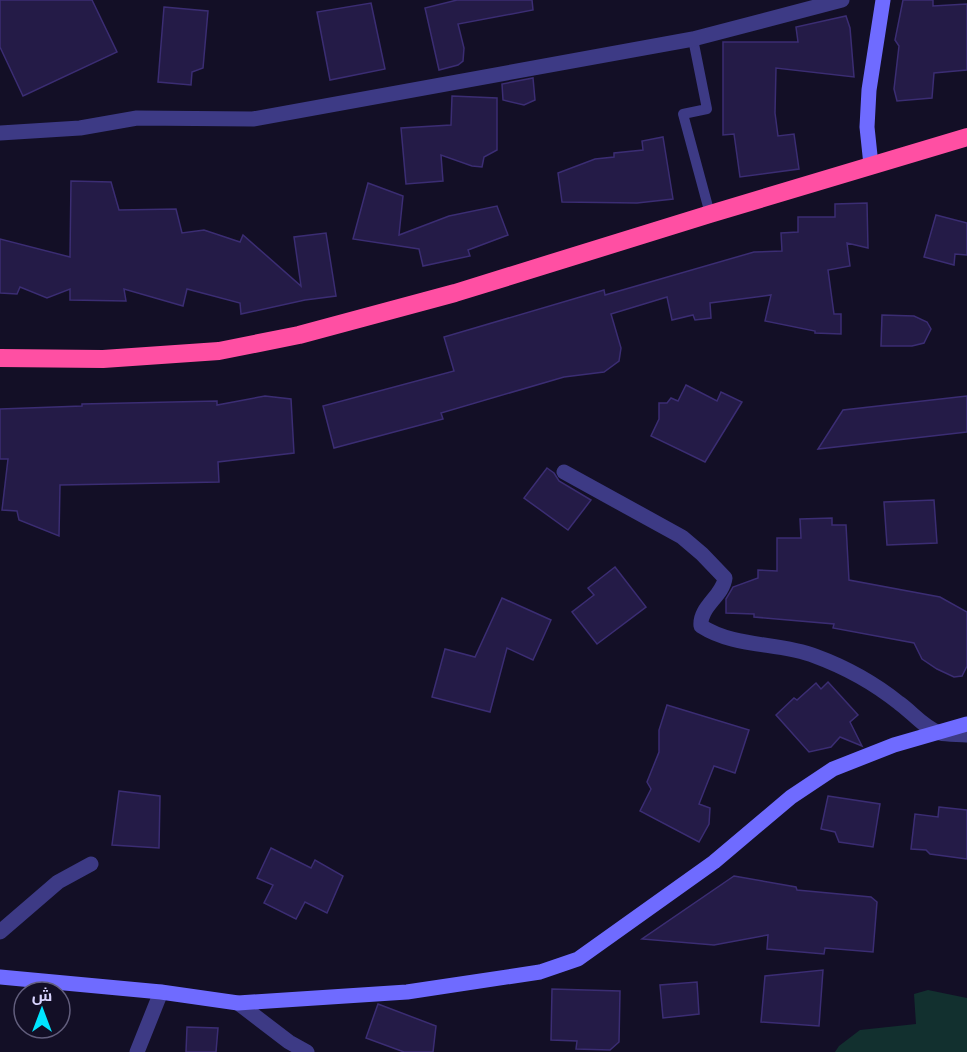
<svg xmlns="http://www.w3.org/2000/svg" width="967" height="1052" font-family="'Alegreya Sans',Cairo,sans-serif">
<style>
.green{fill:#12302f}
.building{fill:#241b47;stroke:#3b2d73;stroke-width:1.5}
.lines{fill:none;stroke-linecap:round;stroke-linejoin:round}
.lane{stroke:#3d3a85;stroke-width:10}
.street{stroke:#3d3a85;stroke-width:15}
.secondary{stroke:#6f6bff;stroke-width:15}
.highway{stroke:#ff4fa3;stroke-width:18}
</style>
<rect width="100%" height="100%" fill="#130f26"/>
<polygon class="green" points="928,990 967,998 967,1052 835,1052 839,1046 860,1030 916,1024 914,994"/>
<g class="building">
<polygon points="0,0 92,0 117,52 23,96 0,47"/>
<polygon points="457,0 532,0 533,10 458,24 464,48 463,61 458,65 439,70 425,8"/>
<polygon points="903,0 933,0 933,6 967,4 967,70 934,73 932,98 897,101 894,89 899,46 895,40"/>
<polygon points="371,3 385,69 330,80 317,12"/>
<polygon points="164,7 208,11 203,68 192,72 191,85 158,82"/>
<polygon points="846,16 850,28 854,77 776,68 775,113 778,136 794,134 799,169 740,177 734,134 723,135 723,42 798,42 796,27"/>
<polygon points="533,78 535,100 524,105 503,100 502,84"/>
<polygon points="452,96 497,98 497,150 484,157 482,167 472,166 441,155 443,181 406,184 401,128 451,125"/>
<polygon points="663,137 673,199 637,203 562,202 558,173 595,159 614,157 614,153 643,150 642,141"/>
<polygon points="71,181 111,182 119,210 176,209 182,233 204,230 240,242 243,235 301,286 294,237 326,233 336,296 305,300 241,314 240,303 187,289 183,306 124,289 126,301 70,300 70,289 47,298 20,287 17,294 0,293 0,239 70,257"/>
<polygon points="368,183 403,196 399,235 449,216 497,206 508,235 468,250 470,256 423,266 419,249 353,239"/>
<polygon points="867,203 868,248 847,243 850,266 828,270 834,314 841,314 841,334 815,333 815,331 765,321 771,295 710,303 711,318 695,320 693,315 672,320 667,297 611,314 621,348 619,361 604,372 564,377 441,413 443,419 334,448 323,406 454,371 444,337 604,290 605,295 754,252 782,251 781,233 798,232 798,217 835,217 835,204"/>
<polygon points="936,215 967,223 967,255 955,254 954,265 924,257"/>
<polygon points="882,315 914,316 927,322 931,329 924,343 912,346 881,346"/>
<polygon points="686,385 717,401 721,392 742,402 705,462 651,436 659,419 659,403 667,403 671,398 678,401"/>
<polygon points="265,396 291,399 294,453 218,462 219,482 60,485 59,536 19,520 17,511 2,510 8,459 0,459 0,409 82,406 82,404 217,401 217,405"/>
<polygon points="967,396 967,432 818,449 843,410"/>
<polygon points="547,468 554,473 559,481 591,500 568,530 524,498"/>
<polygon points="934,500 937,543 887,545 884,502"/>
<polygon points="832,518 832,525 846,525 849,580 940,597 967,612 967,666 962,676 954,677 937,669 922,659 914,643 833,628 834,624 754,617 754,614 726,613 726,599 733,587 758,578 758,570 777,571 777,538 801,538 800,519"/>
<polygon points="615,567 646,607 597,644 572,612 594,595 588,588"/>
<polygon points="502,598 551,620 533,660 507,648 490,712 432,697 445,649 475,657"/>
<polygon points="828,682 858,715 850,722 862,746 840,737 831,747 809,752 776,715 794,698 797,700 816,683 821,689"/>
<polygon points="667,705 749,730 735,773 714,766 699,804 710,808 709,824 699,842 640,811 651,789 647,782 659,752 659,730"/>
<polygon points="119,791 160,796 159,848 112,845"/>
<polygon points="828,796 880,804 873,847 839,842 835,832 821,829"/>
<polygon points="939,807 967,810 967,859 930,854 926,850 911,849 915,814 938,817"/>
<polygon points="271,848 311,868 315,860 343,876 327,913 305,902 296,919 264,903 273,885 257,878"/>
<polygon points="734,876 796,887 797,890 871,897 877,902 873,952 825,948 824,954 767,949 768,935 714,945 642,939"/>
<polygon points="823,970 819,1026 761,1022 765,976"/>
<polygon points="697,982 699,1014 663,1018 660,985"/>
<polygon points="552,989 620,991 619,1042 610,1050 576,1049 577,1041 551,1040"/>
<polygon points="378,1004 436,1026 433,1052 404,1052 366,1038"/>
<polygon points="187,1027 218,1028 216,1052 186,1052"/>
</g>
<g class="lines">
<polyline class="lane" points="693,39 707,109 683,114 710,214"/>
<g class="street">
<polyline points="0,133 80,128 137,118 253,119 693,39 842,0"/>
<path d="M564,472L682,537L702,554L725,578C723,596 699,607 701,626C735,648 779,642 815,656C845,667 874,683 899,703C912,712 924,728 940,733C948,735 959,734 967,735"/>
<polyline points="0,932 58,882 91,864"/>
<polyline points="238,1003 289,1042 307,1052"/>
<polyline points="137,1052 161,992"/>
</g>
<g class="secondary">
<polyline points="871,165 867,127 869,90 883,0"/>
<polyline points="0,977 161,992 238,1003 407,992 540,972 578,959 714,862 791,797 833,769 894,745 967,724"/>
</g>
<polyline class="highway" points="0,358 103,359 219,351 299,335 455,293 710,214 967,137"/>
</g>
<g transform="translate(42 1010)"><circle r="28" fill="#130f26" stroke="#625e7d" stroke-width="1.5"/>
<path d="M0-4.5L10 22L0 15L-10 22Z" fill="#00e5ff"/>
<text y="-9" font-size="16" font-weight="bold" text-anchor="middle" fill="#d9d4ff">ش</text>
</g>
</svg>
